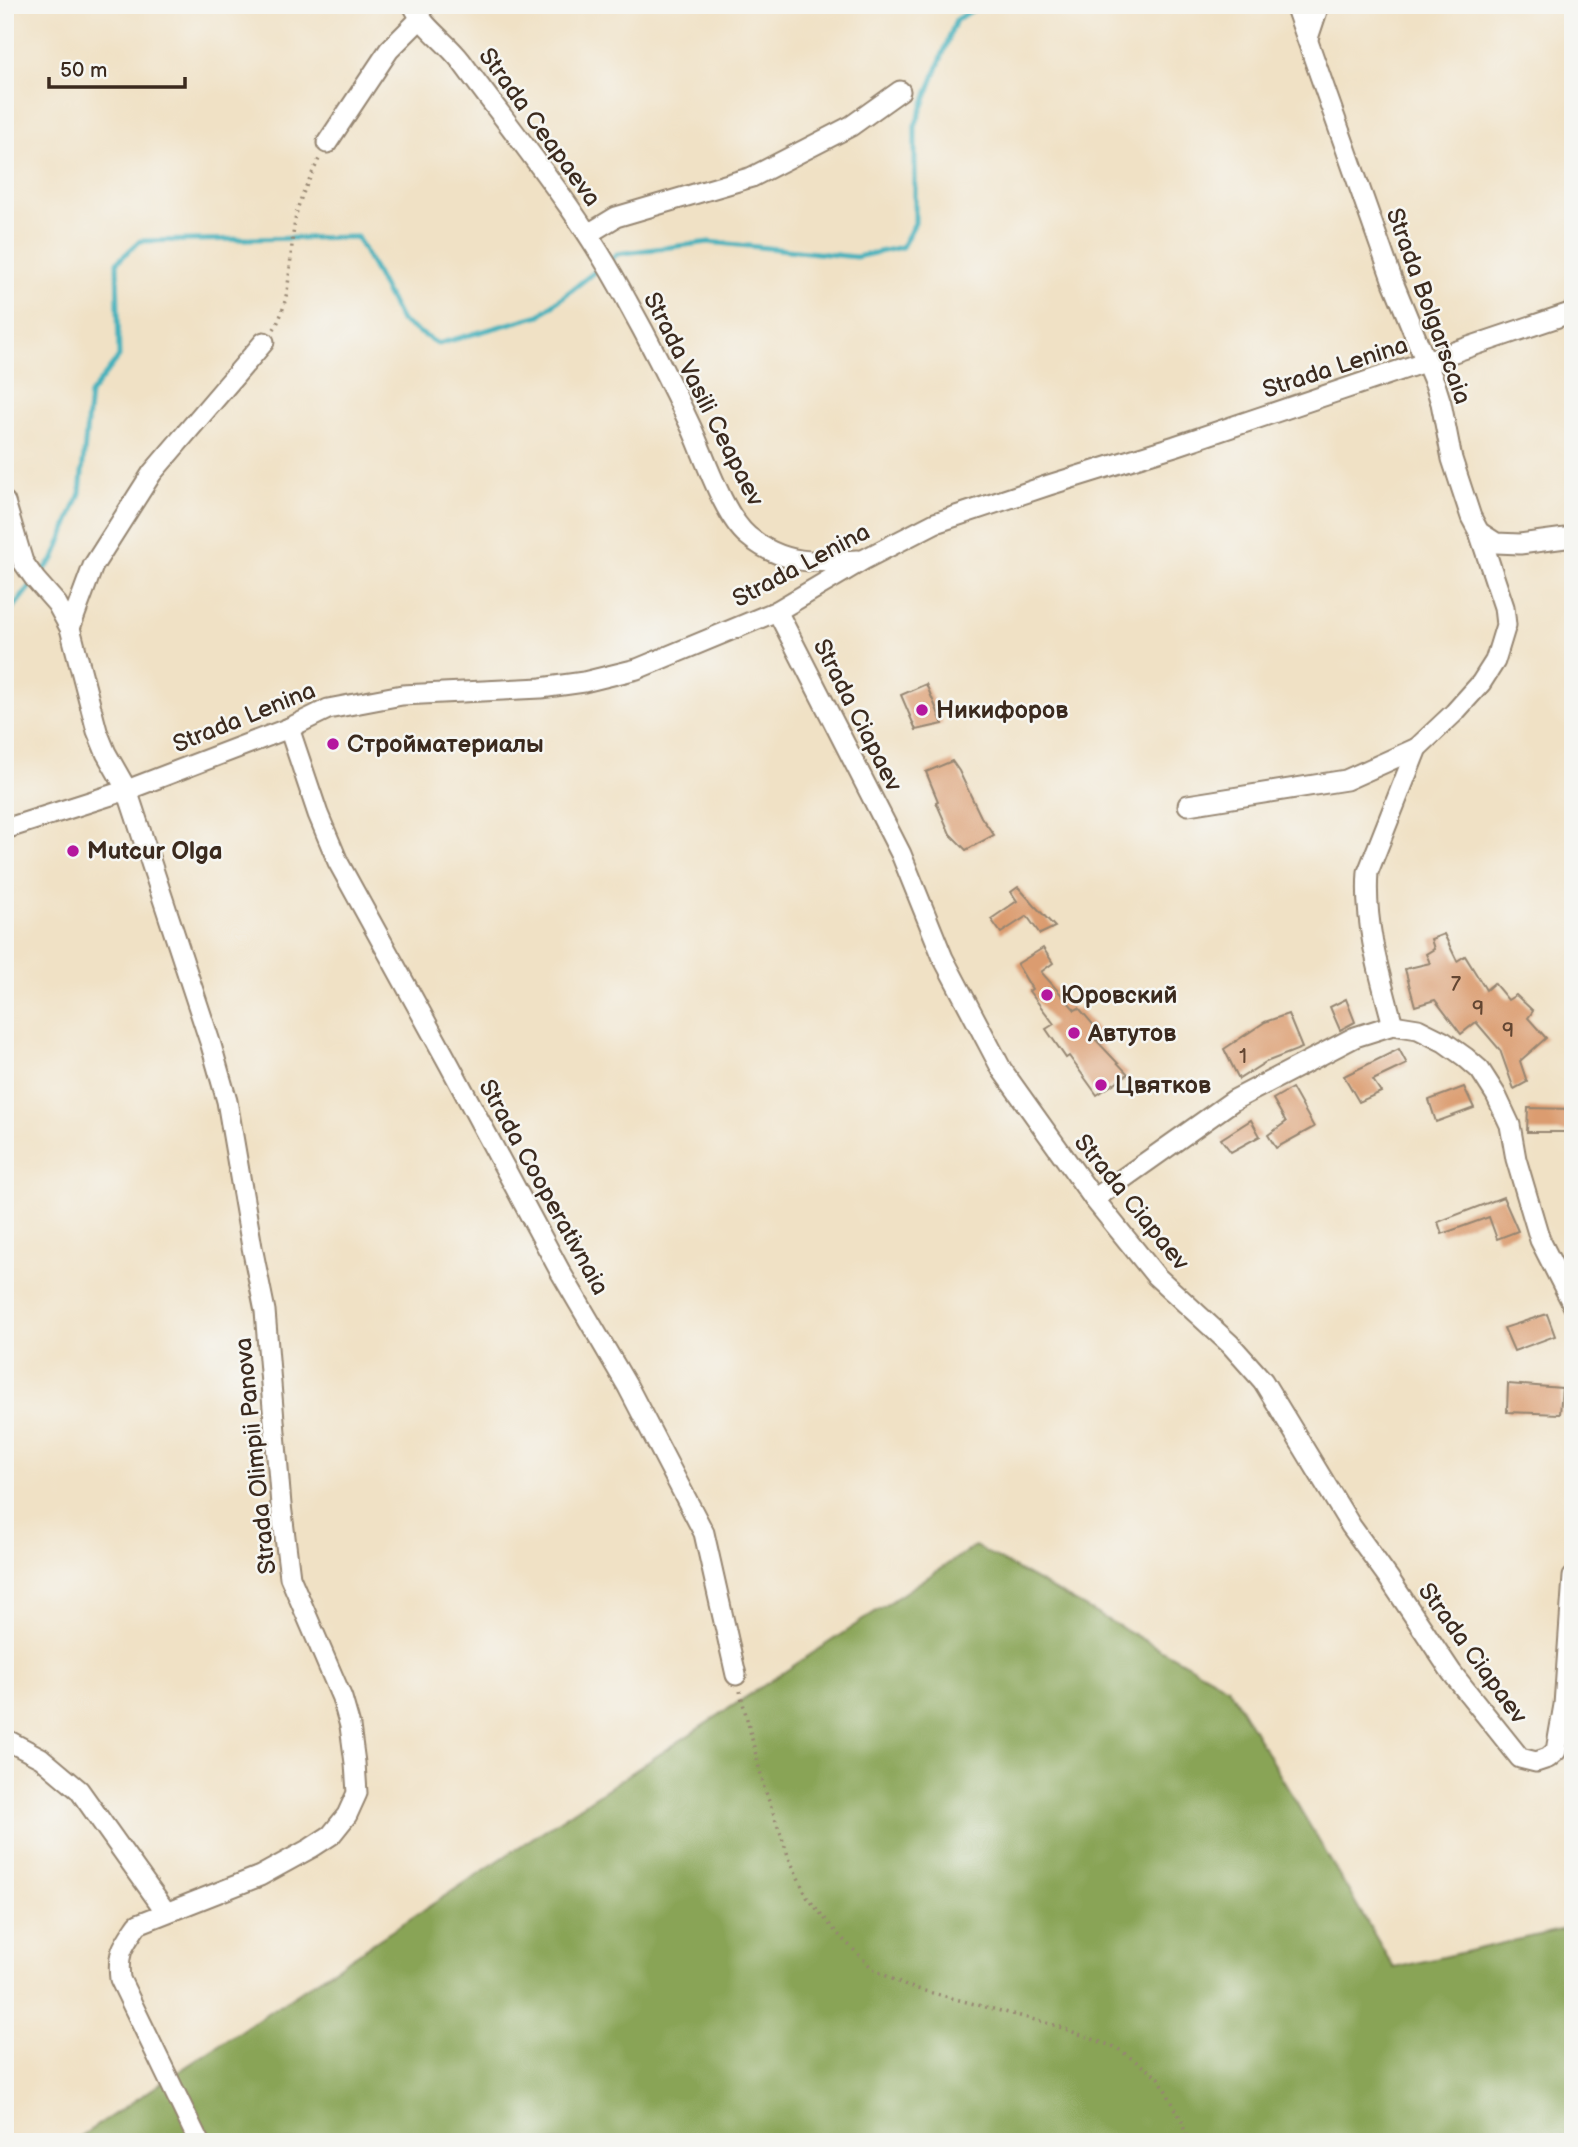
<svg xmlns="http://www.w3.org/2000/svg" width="1578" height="2147" font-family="'Balsamiq Sans',sans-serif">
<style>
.forest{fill:#89a456;stroke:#62673a;stroke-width:2}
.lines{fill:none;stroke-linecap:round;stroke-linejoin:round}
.stream{stroke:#40b0bb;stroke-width:5}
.building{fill:#db9c70}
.minor-casing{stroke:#968672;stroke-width:23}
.path{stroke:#968672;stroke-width:3.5;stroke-dasharray:2 5;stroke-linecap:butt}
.minor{stroke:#fff;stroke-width:19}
.poi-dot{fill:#b5179e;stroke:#f6f6f2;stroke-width:2.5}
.labels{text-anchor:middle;stroke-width:5;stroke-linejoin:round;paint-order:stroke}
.number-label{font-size:21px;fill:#634632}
.street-label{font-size:24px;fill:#3b2a1e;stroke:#f6f6f2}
.poi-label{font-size:24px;font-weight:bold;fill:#3b2a1e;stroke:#f6f6f2;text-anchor:start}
</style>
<rect width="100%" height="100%" fill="#f6f6f2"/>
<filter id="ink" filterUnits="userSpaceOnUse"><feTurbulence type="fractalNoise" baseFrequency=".0143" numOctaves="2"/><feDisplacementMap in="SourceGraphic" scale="14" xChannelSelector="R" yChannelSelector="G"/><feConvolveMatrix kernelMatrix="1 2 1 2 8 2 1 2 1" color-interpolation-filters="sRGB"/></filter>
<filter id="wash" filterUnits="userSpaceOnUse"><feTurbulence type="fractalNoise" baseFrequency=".00686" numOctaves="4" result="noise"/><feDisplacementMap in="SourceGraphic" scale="28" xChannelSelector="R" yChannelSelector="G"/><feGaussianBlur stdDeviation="1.57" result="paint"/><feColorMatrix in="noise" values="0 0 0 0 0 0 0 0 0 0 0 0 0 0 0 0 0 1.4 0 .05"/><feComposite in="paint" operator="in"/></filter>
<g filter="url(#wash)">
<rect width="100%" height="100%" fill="#f0e1c5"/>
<polygon class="forest" points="975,1546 1228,1687 1394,1968 1573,1927 1573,2142 72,2142"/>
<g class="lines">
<g class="stream">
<polyline points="610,260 617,254 709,242 856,257 902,247 915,223 915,126 956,20 981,5"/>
<polyline points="38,576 54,559 80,493 90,394 119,357 117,262 140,241 357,237 401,321 438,344 540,315 602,266"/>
<polyline points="5,614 14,607 32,584"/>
</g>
</g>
<g id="blocks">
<g class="building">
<polygon points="926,684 943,724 916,730 901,695"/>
<polygon points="952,761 959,771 981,817 994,835 966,850 950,834 936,802 938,801 926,772"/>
<polygon points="1018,887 1035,906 1055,927 1040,934 1027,916 1001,933 991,919 1017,901 1011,892"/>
<polygon points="1444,934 1457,961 1465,956 1486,990 1494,983 1508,1000 1516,995 1533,1011 1528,1018 1546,1038 1520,1061 1527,1082 1514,1089 1500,1050 1476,1022 1461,1034 1435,1000 1415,1006 1405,969 1430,963 1426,954 1434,949 1431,939"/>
<polygon points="1043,948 1053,963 1041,972 1075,1010 1079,1008 1103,1036 1096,1040 1128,1074 1097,1095 1069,1056 1066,1058 1046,1029 1054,1024 1029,991 1032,989 1017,964"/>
<polygon points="1346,999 1355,1022 1340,1030 1330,1007"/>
<polygon points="1288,1014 1302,1048 1266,1062 1239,1079 1224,1049 1265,1022"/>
<polygon points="1399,1049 1407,1064 1373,1080 1381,1092 1359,1102 1344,1076"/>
<polygon points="1464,1087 1474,1108 1436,1122 1429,1100"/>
<polygon points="1292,1088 1314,1127 1276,1148 1268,1135 1286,1122 1273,1099"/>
<polygon points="1528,1108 1573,1109 1573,1132 1527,1132"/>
<polygon points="1251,1120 1260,1136 1231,1152 1221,1139"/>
<polygon points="1503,1197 1518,1231 1497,1239 1489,1217 1442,1234 1438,1222"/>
<polygon points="1547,1314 1555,1336 1514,1351 1504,1328"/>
<polygon points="1508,1384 1562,1388 1560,1414 1507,1412"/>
</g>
</g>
</g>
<g filter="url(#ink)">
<use href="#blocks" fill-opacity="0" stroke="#968672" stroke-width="2"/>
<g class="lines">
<g class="minor-casing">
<g id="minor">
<path d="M413,5C424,29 445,40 461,61C518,139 582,215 627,301C650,342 672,386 692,429C705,458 724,516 748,536C782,565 817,563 858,560"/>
<polyline points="1295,5 1393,282 1435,384 1441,403 1452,459 1471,517 1479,532 1496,543 1520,544 1573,537"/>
<polyline points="1308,38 1319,5"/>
<polyline points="327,143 389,50 420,19"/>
<polyline points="588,234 616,217 752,177 851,126 900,91"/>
<path d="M5,502L23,562L35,579L57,604L70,628L97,731L106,753L127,790L211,1045L227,1101L252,1247L265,1311L281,1505L290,1577L342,1698L350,1726L355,1763L357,1793L347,1815L331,1835L311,1848L260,1876L138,1924C123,1946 117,1952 120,1979L199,2142"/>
<polyline points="777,611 901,854 943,958 1002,1070 1094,1199 1156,1276 1230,1344 1263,1381 1351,1526 1388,1577 1452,1673 1520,1758 1536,1762 1548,1758 1556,1751 1564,1705 1573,1577"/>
<polyline points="70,628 93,566 152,473 264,342"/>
<polyline points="289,728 318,814 338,862 449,1064 561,1273 628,1387 704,1533 736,1675"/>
<polyline points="1188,805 1346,780 1417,748"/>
<polyline points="5,829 127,790 289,728 328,709 402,695 541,688 584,682 637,669 777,611 863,560 935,523 1049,485 1175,446 1573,312"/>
<path d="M1393,1025C1380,976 1364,924 1368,872L1417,748L1454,713L1481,683L1495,661L1506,625L1504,607L1479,532"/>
<polyline points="1094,1199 1234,1100 1355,1037 1393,1025 1418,1029 1444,1042 1465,1057 1480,1070 1496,1095 1510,1125 1516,1159 1540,1240 1573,1305"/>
<polyline points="5,1739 41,1758 79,1790 166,1912"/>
</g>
</g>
<g class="path">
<path d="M274,329C292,301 289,254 295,221C298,199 310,179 319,159"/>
<polyline points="740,1691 764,1787 789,1858 807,1897 836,1932 873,1969 906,1986 1054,2025 1117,2048 1159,2078 1181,2119 1188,2142"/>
</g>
<use href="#minor" class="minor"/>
</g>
</g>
<g class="poi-dot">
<circle cx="922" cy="710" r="7"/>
<circle cx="333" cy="744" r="7"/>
<circle cx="73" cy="851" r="7"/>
<circle cx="1047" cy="995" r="7"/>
<circle cx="1074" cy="1033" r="7"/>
<circle cx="1101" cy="1085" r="7"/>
</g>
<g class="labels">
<g class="number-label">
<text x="1456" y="991">7</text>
<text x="1478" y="1015">9</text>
<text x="1508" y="1037">9</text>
<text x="1243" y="1063">1</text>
</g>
<g class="street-label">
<text transform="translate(540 127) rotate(54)" y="8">Strada Ceapaeva</text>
<text transform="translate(1429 306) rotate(70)" y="8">Strada Bolgarscaia</text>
<text transform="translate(1335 367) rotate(-18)" y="8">Strada Lenina</text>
<text transform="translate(704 399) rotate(63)" y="8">Strada Vasili Ceapaev</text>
<text transform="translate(801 565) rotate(-28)" y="8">Strada Lenina</text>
<text transform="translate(858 715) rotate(63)" y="8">Strada Ciapaev</text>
<text transform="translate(244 717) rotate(-22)" y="8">Strada Lenina</text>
<text transform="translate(544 1187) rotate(61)" y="8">Strada Cooperativnaia</text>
<text transform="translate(1132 1202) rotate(51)" y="8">Strada Ciapaev</text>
<text transform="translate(255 1456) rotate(-96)" y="8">Strada Olimpii Panova</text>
<text transform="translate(1473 1653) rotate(54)" y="8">Strada Ciapaev</text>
</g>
<g class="poi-label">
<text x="936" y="718">Никифоров</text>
<text x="347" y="752">Стройматериалы</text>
<text x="87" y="859">Mutcur Olga</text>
<text x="1061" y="1003">Юровский</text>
<text x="1088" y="1041">Автутов</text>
<text x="1115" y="1093">Цвятков</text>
</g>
</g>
<rect width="1578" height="2147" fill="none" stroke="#f6f6f2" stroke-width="28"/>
<path d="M49 77v10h136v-10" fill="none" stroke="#3b2a1e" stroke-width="3.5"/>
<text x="60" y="77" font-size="21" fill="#3b2a1e" stroke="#f6f6f2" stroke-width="5" paint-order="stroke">50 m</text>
</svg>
